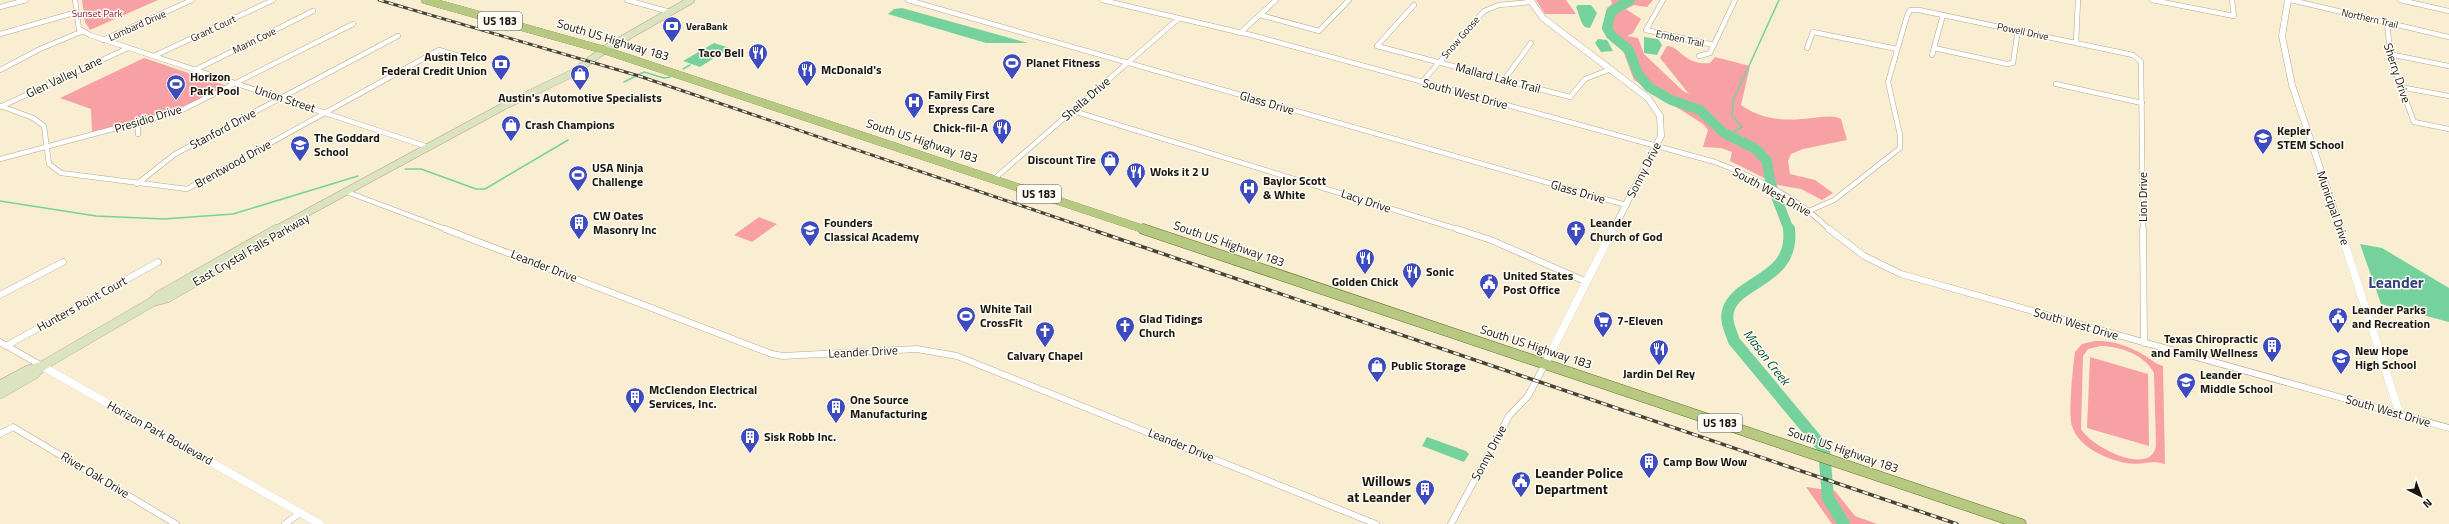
<svg xmlns="http://www.w3.org/2000/svg" width="2449" height="524" font-family="'Titillium Web',sans-serif">
<style>
.green{fill:#f8a1a4;fill-rule:evenodd}
.water{fill:#76d29d}
.lines{fill:none;stroke-linecap:round;stroke-linejoin:round}
.stream{stroke:#76d29d;stroke-width:1.5}
.river-far1{stroke:#76d29d;stroke-width:10}
.river{stroke:#76d29d;stroke-width:12}
.minor-far1-casing{stroke:#b4a88e;stroke-width:5.5}
.minor-casing{stroke:#b4a88e;stroke-width:7}
.tertiary-far1-casing{stroke:#b4a88e;stroke-width:7}
.tertiary-casing{stroke:#b4a88e;stroke-width:8}
.secondary-far1-casing{stroke:#b4a88e;stroke-width:8}
.secondary-casing{stroke:#b4a88e;stroke-width:10}
.primary-far1-casing{stroke:#617223;stroke-width:8}
.primary-casing{stroke:#617223;stroke-width:11}
.minor-far1{stroke:#fff;stroke-width:4.5}
.minor{stroke:#fff;stroke-width:6}
.tertiary-far1{stroke:#fff;stroke-width:6}
.tertiary{stroke:#fff;stroke-width:8}
.secondary-far1{stroke:#dbe3c1;stroke-width:7}
.secondary{stroke:#dbe3c1;stroke-width:9}
.primary-far1{stroke:#b7c882;stroke-width:8}
.primary{stroke:#b7c882;stroke-width:10}
.rail-far1-casing{stroke:#484235;stroke-width:3}
.rail-casing{stroke:#484235;stroke-width:3.5}
.rail-far1{stroke:#fefcf6;stroke-width:1.5;stroke-dasharray:5;stroke-linecap:butt}
.rail{stroke:#fefcf6;stroke-width:2;stroke-dasharray:6;stroke-linecap:butt}
.labels{text-anchor:middle;stroke-width:3;stroke-linejoin:round;paint-order:stroke}
.far-park-label{font-size:10px;fill:#8e1c30;stroke:#fefcf6}
.far-street-label{font-size:10px;fill:#1b170d;stroke:#fefcf6}
.far-poi-label{font-size:10px;font-weight:bold;fill:#1b170d;stroke:#fefcf6;text-anchor:start}
.shield{fill:#fefcf6;stroke:#5f5c53;stroke-width:1}
.shield-label{font-size:11px;font-weight:bold;fill:#1b170d}
.street-label{font-size:12px;fill:#1b170d;stroke:#fefcf6}
.poi-label{font-size:12px;font-weight:bold;fill:#1b170d;stroke:#fefcf6;text-anchor:start}
.water-label{font-size:13px;font-style:italic;fill:#004d2c;stroke:#fefcf6}
.near-poi-label{font-size:14px;font-weight:bold;fill:#1b170d;stroke:#fefcf6;text-anchor:start}
.district-label{font-size:16px;font-weight:bold;fill:#37437e;stroke:#fefcf6}
</style>
<rect width="100%" height="100%" fill="#faeed2"/>
<g class="green">
<polygon points="82,0 158,0 90,30 85,22"/>
<polygon points="1536,0 1566,0 1576,14 1545,14"/>
<path d="M1611,0H1653L1647,7L1634,5L1626,9L1641,19L1633,33L1627,36L1638,38L1644,54L1683,91L1689,94L1660,58L1667,46C1679,45 1684,66 1710,63L1715,57L1750,66L1741,105C1763,121 1788,121 1813,118C1823,117 1832,115 1841,119L1847,140L1803,149L1791,154L1788,161L1790,174L1815,180L1833,193L1822,200L1801,189L1778,185L1730,161L1732,152L1721,148L1703,147L1708,130L1703,124L1634,80L1624,53L1603,27L1607,8L1612,4Z"/>
<polygon points="144,58 227,86 172,112 92,134 91,109 60,98"/>
<polygon points="759,217 777,224 752,242 734,235"/>
<path d="M2095,341C2112,340 2129,346 2144,355C2151,359 2155,364 2163,366L2165,464C2152,459 2140,466 2126,463C2106,459 2078,447 2072,426C2068,413 2073,366 2075,352L2082,344ZM2101,346C2120,346 2145,355 2154,373L2156,445C2152,478 2091,447 2081,429L2083,356L2088,349Z"/>
<polygon points="2090,357 2148,374 2149,446 2087,428"/>
<polygon points="1806,487 1835,491 1855,516 1877,524 1832,524"/>
</g>
<g class="water">
<path d="M1578,5H1591L1597,13L1590,28L1585,27C1580,22 1579,13 1576,7Z"/>
<polygon points="902,8 1028,43 986,43 888,14 894,9"/>
<polygon points="1644,37 1658,39 1662,45 1657,55 1644,53"/>
<polygon points="1598,39 1607,40 1613,51 1601,52 1595,43"/>
<polygon points="714,43 730,48 700,67 683,61"/>
<polygon points="2360,244 2382,248 2449,288 2449,322 2381,304"/>
<polygon points="1427,437 1466,451 1469,454 1464,462 1422,446"/>
</g>
<g class="lines">
<g class="stream">
<polyline points="683,69 690,65"/>
<polyline points="624,82 644,72 664,78 670,77"/>
<polyline points="1728,135 1742,127 1732,116 1733,101 1779,0"/>
<polyline points="405,169 421,169 476,189 485,189 568,140"/>
<polyline points="0,201 96,216 164,219 233,214 358,176"/>
</g>
<polyline class="river-far1" points="1630,0 1611,12 1607,28 1611,35 1629,50 1638,74 1649,87 1671,100 1700,110 1724,133 1756,149 1767,161 1770,181 1789,230"/>
<path class="river" d="M1789,229C1795,281 1736,280 1728,311C1725,321 1731,332 1734,341L1824,449L1828,498L1844,524"/>
<g class="minor-far1-casing">
<g id="minor-far1">
<polyline points="75,0 79,29 90,35 428,147"/>
<polyline points="627,0 670,12"/>
<polyline points="908,0 1626,205"/>
<path d="M1102,0L1255,36L1715,162C1757,178 1798,198 1830,230"/>
<polyline points="1663,0 1646,30 1714,45"/>
<polyline points="2152,0 2234,16 2232,0"/>
<polyline points="2291,0 2449,37"/>
<polyline points="2400,0 2449,11"/>
<polyline points="1414,5 1377,46 1570,97 1585,79 1611,69"/>
<polyline points="0,7 26,0"/>
<polyline points="1260,15 1319,31 1349,0"/>
<polyline points="2387,23 2391,61 2414,122 2449,129"/>
<polyline points="1240,33 1276,0"/>
<polyline points="0,34 77,12"/>
<polyline points="103,40 192,0"/>
<polyline points="2076,42 2078,0"/>
<polyline points="1807,48 1813,32 1897,49"/>
<polyline points="1934,48 2007,64 2013,63 2018,30"/>
<polyline points="2389,54 2449,66"/>
<polyline points="1932,55 1943,15"/>
<polyline points="154,56 273,0"/>
<polyline points="1699,56 1710,53 1735,0"/>
<polyline points="0,70 40,49 83,31"/>
<polyline points="195,70 313,11"/>
<polyline points="1504,80 1531,43"/>
<polyline points="1422,82 1484,11 1499,5 1530,2"/>
<polyline points="2056,84 2142,103"/>
<polyline points="2400,87 2449,96"/>
<polyline points="1,106 33,118 44,126 49,164 61,173 187,189 439,50 469,59"/>
<polyline points="0,107 128,48"/>
<polyline points="1073,111 1460,230"/>
<polyline points="138,124 138,134"/>
<polyline points="0,159 180,111 353,24"/>
<polyline points="994,179 1178,19"/>
<polyline points="137,184 175,154 398,36"/>
<polyline points="347,192 448,230"/>
<polyline points="1809,211 1834,200 1900,148 1900,135 1888,82 1907,16 1910,10 1919,10 2133,55 2141,62 2143,230"/>
</g>
</g>
<g class="minor-casing">
<g id="minor">
<polyline points="445,229 772,354 783,356 917,349 957,356 1376,524"/>
<polyline points="1457,229 1491,240 1587,282"/>
<polyline points="1829,229 1864,256 1901,274 2449,428"/>
<polyline points="2143,229 2144,343"/>
<polyline points="0,295 63,262"/>
<polyline points="0,342 42,366"/>
<polyline points="6,346 158,262"/>
<polyline points="0,434 13,427 176,524"/>
<polyline points="285,524 300,513"/>
<polyline points="1451,524 1509,416 1528,396 1545,364"/>
</g>
</g>
<g class="tertiary-far1-casing">
<g id="tertiary-far1">
<polyline points="1530,0 1543,18 1648,98 1660,116 1661,136 1613,230"/>
<polyline points="2288,0 2282,36 2292,85 2341,230"/>
</g>
</g>
<g class="tertiary-casing">
<g id="tertiary">
<polyline points="2340,229 2400,415"/>
<polyline points="1545,364 1613,229"/>
<polyline points="42,366 320,524"/>
</g>
</g>
<g class="secondary-far1-casing">
<g id="secondary-far1">
<polyline points="600,52 691,0"/>
<polyline points="275,230 504,106 573,73 604,50"/>
</g>
</g>
<g class="secondary-casing">
<g id="secondary">
<polyline points="152,302 160,295 277,229"/>
<polyline points="0,385 28,370 42,366 152,302 167,298 228,263"/>
<polyline points="0,394 35,374 42,366"/>
</g>
</g>
<g class="primary-far1-casing">
<polyline id="primary-far1" points="425,0 604,50 1146,230"/>
</g>
<g class="primary-casing">
<polyline id="primary" points="1143,229 2021,524"/>
</g>
<use href="#minor-far1" class="minor-far1"/>
<use href="#minor" class="minor"/>
<use href="#tertiary-far1" class="tertiary-far1"/>
<use href="#tertiary" class="tertiary"/>
<use href="#secondary-far1" class="secondary-far1"/>
<use href="#secondary" class="secondary"/>
<use href="#primary-far1" class="primary-far1"/>
<use href="#primary" class="primary"/>
<g class="rail-far1-casing">
<polyline id="rail-far1" points="379,0 639,76 1093,230"/>
</g>
<g class="rail-casing">
<polyline id="rail" points="1090,229 1957,524"/>
</g>
<use href="#rail-far1" class="rail-far1"/>
<use href="#rail" class="rail"/>
</g>
<defs>
<g id="bank-pin" transform="scale(1)"><path d="M0 17L-7.5 6A9.5 9.5 0 1 1 7.5 6Z" fill="#3e4bbf" stroke="#fefcf6"/><path d="M-6-4H6V4H-6ZM0-2.3a2.3 2.3 0 1 0 0 4.6a2.3 2.3 0 1 0 0-4.6Z" fill="#fff"/></g>
<g id="restaurant-pin" transform="scale(1)"><path d="M0 17L-7.5 6A9.5 9.5 0 1 1 7.5 6Z" fill="#3e4bbf" stroke="#fefcf6"/><path d="M-5-6h1v4h1v-4h1v4h1v-4h1v5L-1.5 .5V6h-2V.5L-5-1ZM5-6V6H3V1.5H1.5Q1.5-4 5-6Z" fill="#fff"/></g>
<g id="stadium-pin" transform="scale(1)"><path d="M0 17L-7.5 6A9.5 9.5 0 1 1 7.5 6Z" fill="#3e4bbf" stroke="#fefcf6"/><path d="M0-5a6.5 5 0 1 0 0 10a6.5 5 0 1 0 0-10ZM-3.5-1.8h7v3.6h-7Z" fill="#fff"/></g>
<g id="shop-pin" transform="scale(1)"><path d="M0 17L-7.5 6A9.5 9.5 0 1 1 7.5 6Z" fill="#3e4bbf" stroke="#fefcf6"/><path d="M-5-2.5h2.3a2.7 3.5 0 0 1 5.4 0H5L5.5 6h-11ZM-1.5-2.5h3a1.5 2.3 0 0 0-3 0Z" fill="#fff"/></g>
<g id="hospital-pin" transform="scale(1)"><path d="M0 17L-7.5 6A9.5 9.5 0 1 1 7.5 6Z" fill="#3e4bbf" stroke="#fefcf6"/><path d="M-5-5h3v3.5h4V-5h3V5h-3V1.5h-4V5h-3Z" fill="#fff"/></g>
<g id="school-pin" transform="scale(1)"><path d="M0 17L-7.5 6A9.5 9.5 0 1 1 7.5 6Z" fill="#3e4bbf" stroke="#fefcf6"/><path d="M0-5L7-2L0 1L-7-2ZM-4 1L0 2.5L4 1V4Q0 6-4 4Z" fill="#fff"/></g>
<g id="building-pin" transform="scale(1)"><path d="M0 17L-7.5 6A9.5 9.5 0 1 1 7.5 6Z" fill="#3e4bbf" stroke="#fefcf6"/><path d="M-4-6H4V6H1V3H-1V6H-4ZM-2.5-4.3h1.7v1.8h-1.7ZM.8-4.3h1.7v1.8H.8ZM-2.5-1h1.7V.8h-1.7ZM.8-1h1.7V.8H.8Z" fill="#fff"/></g>
<g id="church-pin" transform="scale(1)"><path d="M0 17L-7.5 6A9.5 9.5 0 1 1 7.5 6Z" fill="#3e4bbf" stroke="#fefcf6"/><path d="M-1.2-6h2.4v3.5h3.3v2.4h-3.3V6h-2.4V-.1h-3.3v-2.4h3.3Z" fill="#fff"/></g>
<g id="civic-pin" transform="scale(1)"><path d="M0 17L-7.5 6A9.5 9.5 0 1 1 7.5 6Z" fill="#3e4bbf" stroke="#fefcf6"/><path d="M-.6-6.5H3V-4.5H.6V-3L4-1V1h2V6H-6V1h2V-1L-.6-3ZM-1.2 2.5V6h2.4V2.5Z" fill="#fff"/></g>
<g id="supermarket-pin" transform="scale(1)"><path d="M0 17L-7.5 6A9.5 9.5 0 1 1 7.5 6Z" fill="#3e4bbf" stroke="#fefcf6"/><path d="M-6-5.5h2.5l.6 2H6L4.5 2H-2.5L-4.4-4H-6ZM-1.5 3.2a1.3 1.3 0 1 0 .1 0ZM3 3.2a1.3 1.3 0 1 0 .1 0Z" fill="#fff"/></g>
</defs>
<g fill-rule="evenodd">
<use href="#bank-pin" x="672" y="26"/>
<use href="#restaurant-pin" x="758" y="53"/>
<use href="#stadium-pin" x="1012" y="63"/>
<use href="#bank-pin" x="501" y="64"/>
<use href="#restaurant-pin" x="807" y="70"/>
<use href="#shop-pin" x="580" y="74"/>
<use href="#stadium-pin" x="176" y="84"/>
<use href="#hospital-pin" x="914" y="102"/>
<use href="#shop-pin" x="511" y="125"/>
<use href="#restaurant-pin" x="1002" y="128"/>
<use href="#school-pin" x="2263" y="138"/>
<use href="#school-pin" x="300" y="145"/>
<use href="#shop-pin" x="1110" y="160"/>
<use href="#restaurant-pin" x="1136" y="172"/>
<use href="#stadium-pin" x="578" y="175"/>
<use href="#hospital-pin" x="1249" y="188"/>
<use href="#building-pin" x="579" y="223"/>
<use href="#school-pin" x="810" y="230"/>
<use href="#church-pin" x="1576" y="230"/>
<use href="#restaurant-pin" x="1365" y="258"/>
<use href="#restaurant-pin" x="1412" y="272"/>
<use href="#civic-pin" x="1489" y="283"/>
<use href="#stadium-pin" x="966" y="316"/>
<use href="#civic-pin" x="2338" y="317"/>
<use href="#supermarket-pin" x="1603" y="321"/>
<use href="#church-pin" x="1125" y="326"/>
<use href="#church-pin" x="1045" y="331"/>
<use href="#building-pin" x="2272" y="346"/>
<use href="#restaurant-pin" x="1659" y="349"/>
<use href="#school-pin" x="2341" y="358"/>
<use href="#shop-pin" x="1377" y="366"/>
<use href="#school-pin" x="2186" y="382"/>
<use href="#building-pin" x="635" y="397"/>
<use href="#building-pin" x="836" y="407"/>
<use href="#building-pin" x="750" y="437"/>
<use href="#building-pin" x="1649" y="462"/>
<use href="#civic-pin" x="1521" y="481"/>
<use href="#building-pin" x="1425" y="489"/>
</g>
<g class="labels">
<g class="far-park-label">
<text x="97" y="17">Sunset Park</text>
</g>
<g class="far-street-label">
<text transform="translate(2370 18) rotate(13)" y="4">Northern Trail</text>
<text transform="translate(137 25) rotate(-24)" y="4">Lombard Drive</text>
<text transform="translate(213 28) rotate(-25)" y="4">Grant Court</text>
<text transform="translate(2023 31) rotate(12)" y="4">Powell Drive</text>
<text transform="translate(1460 37) rotate(-49)" y="4">Snow Goose</text>
<text transform="translate(1680 38) rotate(12)" y="4">Emben Trail</text>
<text transform="translate(254 40) rotate(-26)" y="4">Marin Cove</text>
</g>
<g class="far-poi-label">
<text x="686" y="30">VeraBank</text>
</g>
<g class="shield">
<rect x="478" y="12" width="44" height="18" rx="3"/>
<rect x="1017" y="185" width="44" height="18" rx="3"/>
<rect x="1698" y="414" width="44" height="18" rx="3"/>
</g>
<g class="shield-label">
<text x="500" y="25">US 183</text>
<text x="1039" y="198">US 183</text>
<text x="1720" y="427">US 183</text>
</g>
<g class="street-label">
<text transform="translate(613 40) rotate(17)" y="4">South US Highway 183</text>
<text transform="translate(2397 73) rotate(72)" y="4">Sherry Drive</text>
<text transform="translate(64 77) rotate(-25)" y="4">Glen Valley Lane</text>
<text transform="translate(1498 78) rotate(15)" y="4">Mallard Lake Trail</text>
<text transform="translate(1465 94) rotate(15)" y="4">South West Drive</text>
<text transform="translate(285 99) rotate(18)" y="4">Union Street</text>
<text transform="translate(1086 99) rotate(-41)" y="4">Sheila Drive</text>
<text transform="translate(1267 103) rotate(16)" y="4">Glass Drive</text>
<text transform="translate(148 119) rotate(-17)" y="4">Presidio Drive</text>
<text transform="translate(223 129) rotate(-28)" y="4">Stanford Drive</text>
<text transform="translate(922 141) rotate(18)" y="4">South US Highway 183</text>
<text transform="translate(233 164) rotate(-29)" y="4">Brentwood Drive</text>
<text transform="translate(1644 170) rotate(-63)" y="4">Sonny Drive</text>
<text transform="translate(1578 192) rotate(16)" y="4">Glass Drive</text>
<text transform="translate(1772 192) rotate(29)" y="4">South West Drive</text>
<text transform="translate(2143 197) rotate(-90)" y="4">Lion Drive</text>
<text transform="translate(1366 201) rotate(18)" y="4">Lacy Drive</text>
<text transform="translate(2333 208) rotate(71)" y="4">Municipal Drive</text>
<text transform="translate(1229 244) rotate(19)" y="4">South US Highway 183</text>
<text transform="translate(251 250) rotate(-30)" y="4">East Crystal Falls Parkway</text>
<text transform="translate(544 266) rotate(21)" y="4">Leander Drive</text>
<text transform="translate(82 304) rotate(-29)" y="4">Hunters Point Court</text>
<text transform="translate(2076 324) rotate(16)" y="4">South West Drive</text>
<text transform="translate(1536 347) rotate(18)" y="4">South US Highway 183</text>
<text transform="translate(863 352) rotate(-3)" y="4">Leander Drive</text>
<text transform="translate(2388 411) rotate(16)" y="4">South West Drive</text>
<text transform="translate(160 433) rotate(29)" y="4">Horizon Park Boulevard</text>
<text transform="translate(1181 445) rotate(22)" y="4">Leander Drive</text>
<text transform="translate(1843 450) rotate(19)" y="4">South US Highway 183</text>
<text transform="translate(1489 453) rotate(-62)" y="4">Sonny Drive</text>
<text transform="translate(95 475) rotate(31)" y="4">River Oak Drive</text>
</g>
<g class="poi-label">
<text x="744" y="57" text-anchor="end">Taco Bell</text>
<text x="487" y="61" text-anchor="end">Austin Telco<tspan x="487" dy="14">Federal Credit Union</tspan></text>
<text x="1026" y="67">Planet Fitness</text>
<text x="821" y="74">McDonald's</text>
<text x="190" y="81">Horizon<tspan x="190" dy="14">Park Pool</tspan></text>
<text x="928" y="99">Family First<tspan x="928" dy="14">Express Care</tspan></text>
<text x="580" y="102" text-anchor="middle">Austin's Automotive Specialists</text>
<text x="525" y="129">Crash Champions</text>
<text x="988" y="132" text-anchor="end">Chick-fil-A</text>
<text x="2277" y="135">Kepler<tspan x="2277" dy="14">STEM School</tspan></text>
<text x="314" y="142">The Goddard<tspan x="314" dy="14">School</tspan></text>
<text x="1096" y="164" text-anchor="end">Discount Tire</text>
<text x="592" y="172">USA Ninja<tspan x="592" dy="14">Challenge</tspan></text>
<text x="1150" y="176">Woks it 2 U</text>
<text x="1263" y="185">Baylor Scott<tspan x="1263" dy="14">&amp; White</tspan></text>
<text x="593" y="220">CW Oates<tspan x="593" dy="14">Masonry Inc</tspan></text>
<text x="824" y="227">Founders<tspan x="824" dy="14">Classical Academy</tspan></text>
<text x="1590" y="227">Leander<tspan x="1590" dy="14">Church of God</tspan></text>
<text x="1426" y="276">Sonic</text>
<text x="1503" y="280">United States<tspan x="1503" dy="14">Post Office</tspan></text>
<text x="1365" y="286" text-anchor="middle">Golden Chick</text>
<text x="980" y="313">White Tail<tspan x="980" dy="14">CrossFit</tspan></text>
<text x="2352" y="314">Leander Parks<tspan x="2352" dy="14">and Recreation</tspan></text>
<text x="1139" y="323">Glad Tidings<tspan x="1139" dy="14">Church</tspan></text>
<text x="1617" y="325">7-Eleven</text>
<text x="2258" y="343" text-anchor="end">Texas Chiropractic<tspan x="2258" dy="14">and Family Wellness</tspan></text>
<text x="2355" y="355">New Hope<tspan x="2355" dy="14">High School</tspan></text>
<text x="1045" y="360" text-anchor="middle">Calvary Chapel</text>
<text x="1391" y="370">Public Storage</text>
<text x="1659" y="378" text-anchor="middle">Jardin Del Rey</text>
<text x="2200" y="379">Leander<tspan x="2200" dy="14">Middle School</tspan></text>
<text x="649" y="394">McClendon Electrical<tspan x="649" dy="14">Services, Inc.</tspan></text>
<text x="850" y="404">One Source<tspan x="850" dy="14">Manufacturing</tspan></text>
<text x="764" y="441">Sisk Robb Inc.</text>
<text x="1663" y="466">Camp Bow Wow</text>
</g>
<g class="water-label">
<text transform="translate(1767 357) rotate(52)" y="5">Mason Creek</text>
</g>
<g class="near-poi-label">
<text x="1535" y="478">Leander Police<tspan x="1535" dy="16">Department</tspan></text>
<text x="1411" y="486" text-anchor="end">Willows<tspan x="1411" dy="16">at Leander</tspan></text>
</g>
<g class="district-label">
<text x="2396" y="288">Leander</text>
</g>
</g>
<g transform="translate(2421 496) rotate(138)" stroke="#fefcf6" stroke-width="3" paint-order="stroke">
<path d="M0-3L7 15L0 10L-7 15Z" fill="#1b170d"/>
<text y="-6" font-size="11" font-weight="bold" text-anchor="middle" fill="#1b170d">N</text>
</g>
</svg>
